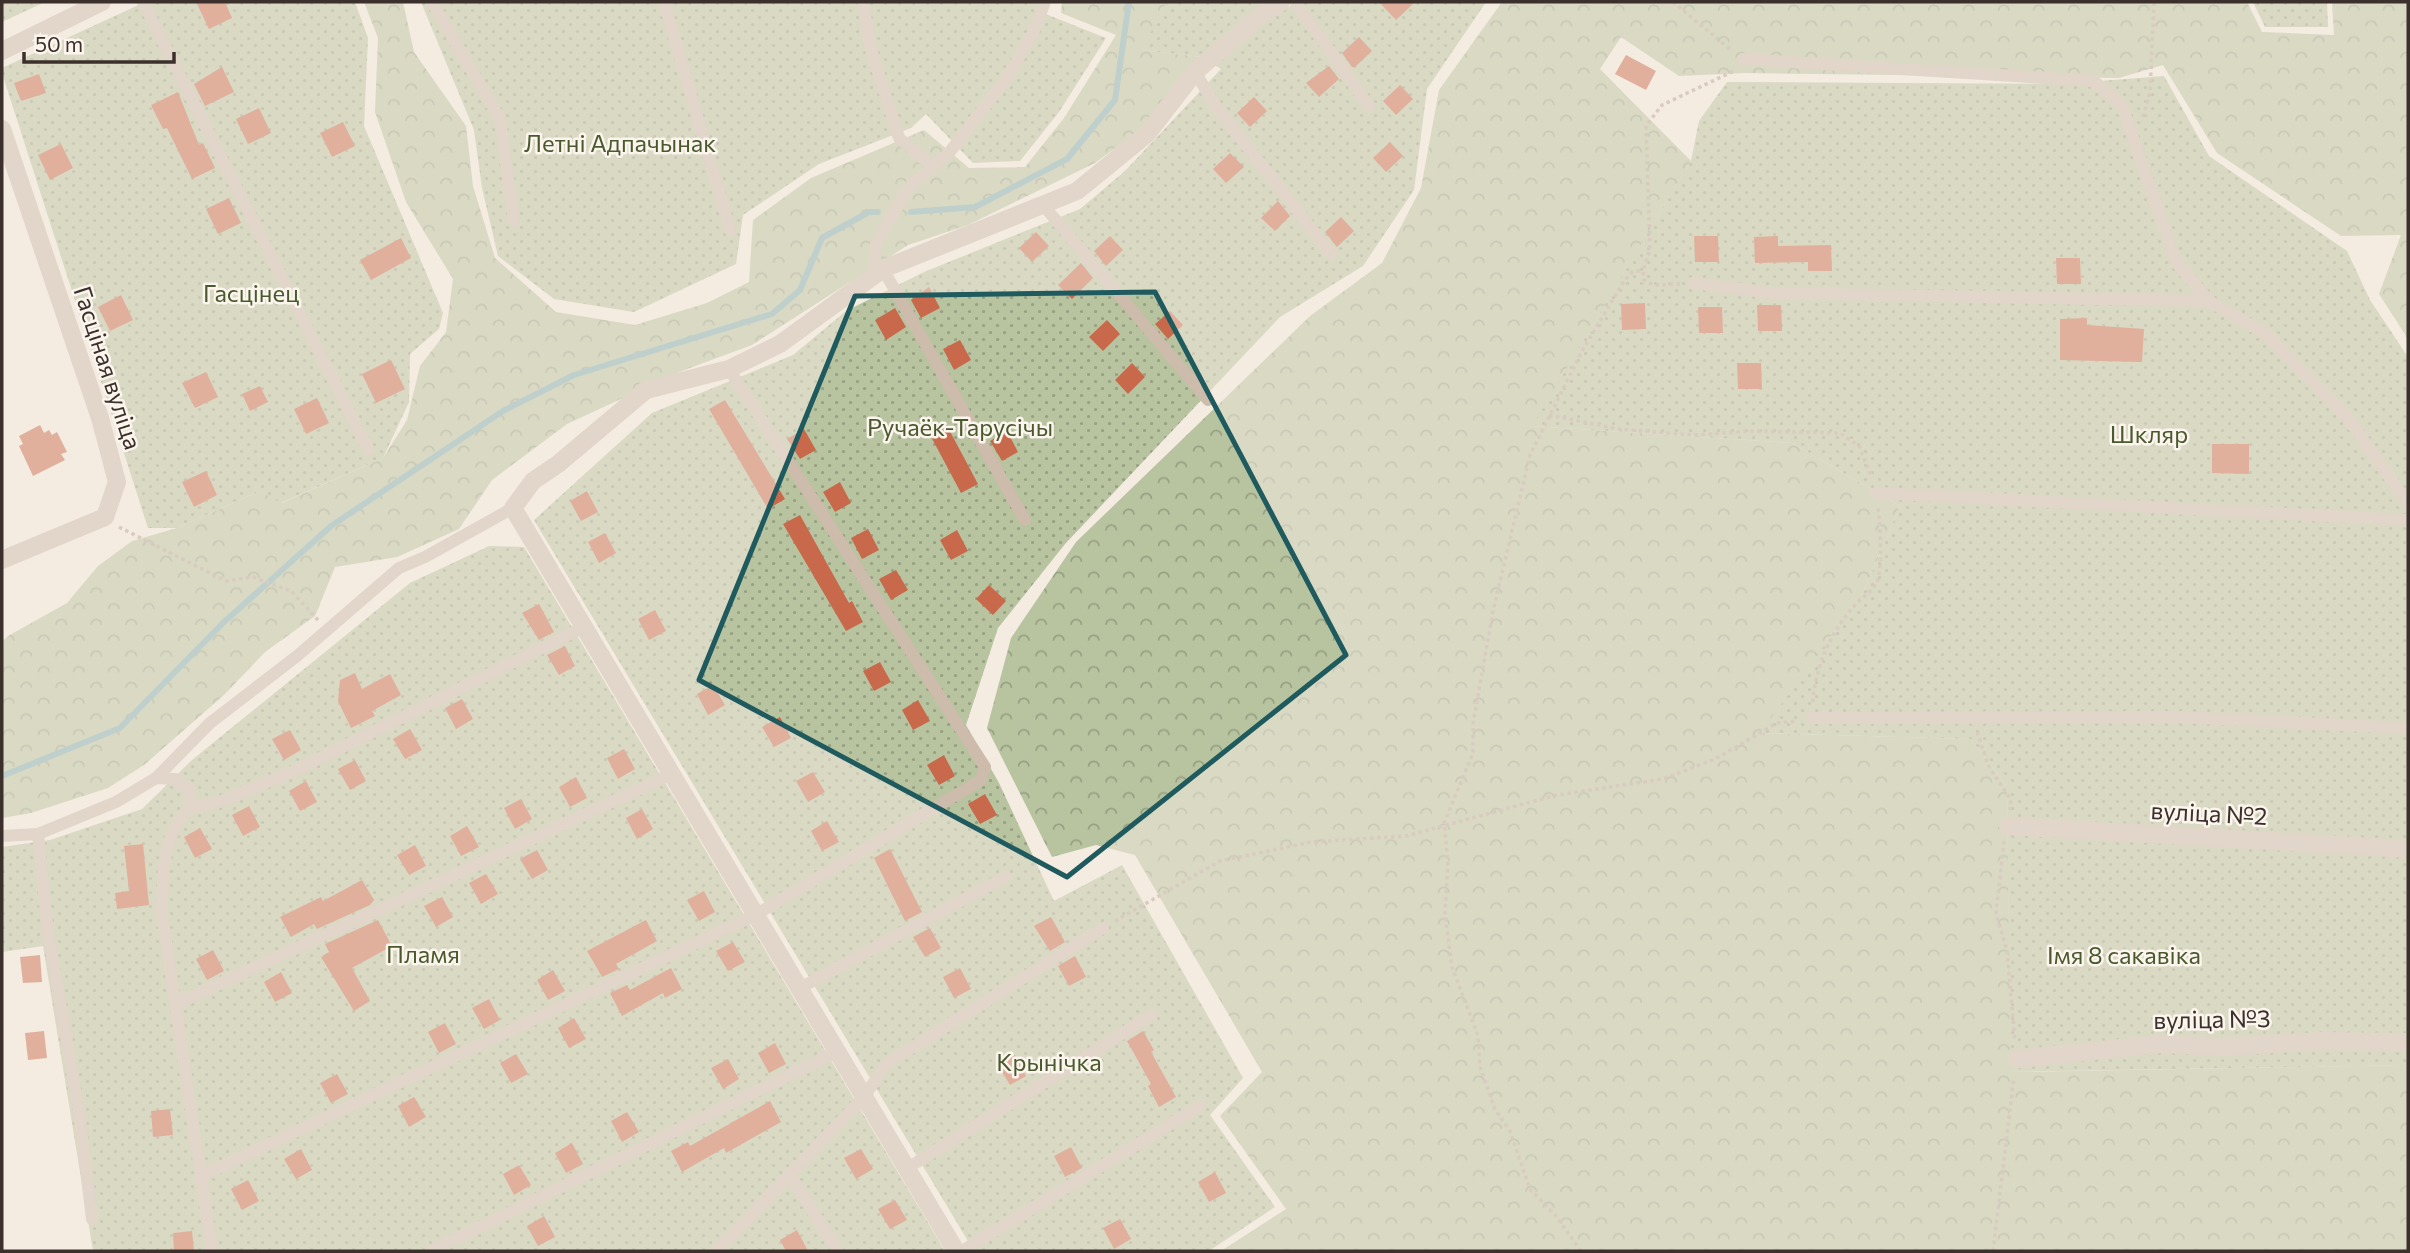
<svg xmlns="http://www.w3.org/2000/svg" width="2410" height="1253" font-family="Commissioner,sans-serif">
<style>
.forest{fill:url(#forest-crowns)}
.garden{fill:url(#garden-dots)}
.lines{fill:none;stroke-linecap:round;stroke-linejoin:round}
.stream{stroke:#7fb0b2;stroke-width:6}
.building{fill:#c8694b}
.path{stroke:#b9a596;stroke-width:3.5;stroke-dasharray:3.5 3.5;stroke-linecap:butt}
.service{stroke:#cdbbac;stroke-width:12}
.minor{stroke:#cdbbac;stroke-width:18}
.tertiary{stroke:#cdbbac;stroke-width:18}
.marked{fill:none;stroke:#1f5a5e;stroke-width:5;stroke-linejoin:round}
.labels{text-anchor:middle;stroke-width:5;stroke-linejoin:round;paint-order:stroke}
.park-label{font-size:24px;fill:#4a5a2e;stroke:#fbf5ee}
.street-label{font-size:24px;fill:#3b302b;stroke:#fbf5ee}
</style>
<defs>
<pattern id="forest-crowns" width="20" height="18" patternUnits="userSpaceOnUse" patternTransform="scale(1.75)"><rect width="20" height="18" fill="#b8c4a0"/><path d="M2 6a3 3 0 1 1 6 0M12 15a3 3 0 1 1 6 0" fill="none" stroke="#97a083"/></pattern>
<pattern id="garden-dots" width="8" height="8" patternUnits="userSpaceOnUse" patternTransform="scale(1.75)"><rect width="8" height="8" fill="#b8c4a0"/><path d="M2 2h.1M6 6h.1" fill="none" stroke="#97a083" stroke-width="1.8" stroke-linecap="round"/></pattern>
</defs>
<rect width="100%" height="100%" fill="#f4ebe1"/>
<g class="forest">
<polygon points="364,2 403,2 414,52 466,126 473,186 495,258 556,312 635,325 707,303 749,282 753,220 811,178 924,130 969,168 1025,167 1064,118 1116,35 1061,13 1062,2 1167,2 1142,50 1202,57 1137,132 1095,163 968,225 908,245 752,345 679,372 567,424 492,480 459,529 397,557 335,567 315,616 265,652 224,695 144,765 108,788 31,813 2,818 2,642 8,636 67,603 98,566 132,541 177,528 260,491 282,503 383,458 407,420 420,366 446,332 453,279 406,202 375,112 378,38"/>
<polygon points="1502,2 2247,2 2262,32 2334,35 2332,2 2408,2 2408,339 2379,294 2401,235 2341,236 2217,153 2163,65 2119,78 1744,73 1679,76 1621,37 1600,69 1691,161 1533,426 1792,443 1900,506 1864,591 1761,733 1971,739 2007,787 2011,1072 2408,1065 2408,1251 1221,1251 1286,1209 1220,1116 1262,1072 1135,855 1096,845 1052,857 987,728 1011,638 1076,542 1310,316 1382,263 1421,188 1439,90"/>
</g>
<g class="garden">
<polygon points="2,2 45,2 2,22"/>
<polygon points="145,2 355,2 368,38 364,126 443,313 439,329 410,354 409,402 383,458 281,503 260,491 177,528 148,528 2,73 2,68"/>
<polygon points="421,2 1039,2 1038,11 1106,38 1059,112 1020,161 973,163 926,114 911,128 819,164 743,215 736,264 634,312 554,299 498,256 482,188 474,130"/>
<polygon points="1167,2 1263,2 1262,7 1280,13 1296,2 1486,2 1427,89 1414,190 1363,266 1280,317 1065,544 998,628 966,725 999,783 1054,901 1122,865 1243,1078 1210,1115 1275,1207 1209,1251 974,1251 534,520 652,413 793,355 846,311 924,272 1080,209 1125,171 1221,69 1202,57 1141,50"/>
<polygon points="2253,2 2327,2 2328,27 2265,27"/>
<polygon points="2164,76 2209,156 2347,251 2370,300 2408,357 2408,1065 2010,1072 2007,787 1971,739 1760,733 1864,591 1900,506 1792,443 1532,426 1691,161 1699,121 1727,82 2061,84"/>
<polygon points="489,546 524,547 945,1251 93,1251 43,946 2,952 2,847 50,840 142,809 192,760 410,583"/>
</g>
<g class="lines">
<g class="stream">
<polyline points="911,212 975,207 1067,159 1115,100 1129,2"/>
<polyline points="2,776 120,728 223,623 331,526 503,411 574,375 772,314 800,290 822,238 869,212 878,212"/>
</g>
</g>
<g class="building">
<polygon points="196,2 225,2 232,18 209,29"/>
<polygon points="1379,2 1415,2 1396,20"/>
<polygon points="1359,37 1372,51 1355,67 1352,67 1342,53"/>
<polygon points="1626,55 1656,71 1646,90 1615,74"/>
<polygon points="1329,66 1339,79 1319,97 1306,83"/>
<polygon points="222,67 234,92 205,106 194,84"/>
<polygon points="39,74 46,93 21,101 14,83"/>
<polygon points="1400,85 1413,99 1396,115 1383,101"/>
<polygon points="178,92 199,145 203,143 215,168 192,179 167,128 163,129 151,105"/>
<polygon points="1254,97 1267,111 1250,127 1237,113"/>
<polygon points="259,108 271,133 248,144 236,119"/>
<polygon points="343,122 355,146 332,157 320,133"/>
<polygon points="1390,142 1403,156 1386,172 1373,158"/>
<polygon points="61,144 73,168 50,180 38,155"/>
<polygon points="1230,153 1244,167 1226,183 1213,169"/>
<polygon points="229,198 241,223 218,234 206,209"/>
<polygon points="1278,201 1290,216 1275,231 1261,218"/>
<polygon points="1341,217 1354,231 1337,247 1325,232"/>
<polygon points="1036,232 1049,246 1032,262 1019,248"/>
<polygon points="1110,236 1123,250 1106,266 1094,251"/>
<polygon points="1694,236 1718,236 1719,262 1695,262"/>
<polygon points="1778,236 1778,246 1831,245 1832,271 1808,271 1808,262 1755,263 1754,237"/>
<polygon points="401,238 411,258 371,280 360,260"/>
<polygon points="2056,258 2080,258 2081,284 2057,284"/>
<polygon points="1081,263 1093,278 1072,299 1058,285"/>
<polygon points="929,287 940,308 921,318 911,300"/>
<polygon points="121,295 133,320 110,331 98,307"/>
<polygon points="1645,303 1646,329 1622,330 1621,304"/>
<polygon points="1757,305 1781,305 1782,331 1758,331"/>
<polygon points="1698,307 1722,307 1723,333 1699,333"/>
<polygon points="895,308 906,327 886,340 875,320"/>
<polygon points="1170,311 1183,325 1168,339 1155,324"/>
<polygon points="2087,318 2087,325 2144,329 2142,362 2060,360 2060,319"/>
<polygon points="1107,320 1120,334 1103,351 1089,337"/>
<polygon points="960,340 971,360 954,370 943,349"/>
<polygon points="391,360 405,389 376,403 362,374"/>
<polygon points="1132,363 1145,377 1128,394 1115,380"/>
<polygon points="1737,363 1761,363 1762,389 1738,389"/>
<polygon points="206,372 218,397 195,408 182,383"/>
<polygon points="260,386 268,402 250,411 242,394"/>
<polygon points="317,398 329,423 306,434 294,409"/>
<polygon points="725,400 785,499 768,509 709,409"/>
<polygon points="945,422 978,484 961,493 928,431"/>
<polygon points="40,425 44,433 49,430 52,435 57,432 67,452 61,454 65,460 33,476 19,446 23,444 19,436"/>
<polygon points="804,429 816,450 800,459 787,439"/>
<polygon points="1007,431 1018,452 1002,461 990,441"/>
<polygon points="2212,444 2249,444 2249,474 2212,473"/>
<polygon points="206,471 217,495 194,507 182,482"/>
<polygon points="840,482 851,503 835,512 823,492"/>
<polygon points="587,491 598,512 581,521 570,501"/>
<polygon points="800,515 849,603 852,601 863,622 846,631 783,524"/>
<polygon points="868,529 879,550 862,559 851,538"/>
<polygon points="957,530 968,551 951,560 940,540"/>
<polygon points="605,533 616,553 599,563 588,542"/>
<polygon points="896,570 908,590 891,600 879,579"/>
<polygon points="989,585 1006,601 993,615 976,599"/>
<polygon points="539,604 554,632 539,640 522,613"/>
<polygon points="655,610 666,631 649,640 638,619"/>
<polygon points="565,646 575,666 559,675 547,655"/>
<polygon points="880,662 891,682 874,691 863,671"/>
<polygon points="355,673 362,689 390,674 401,695 372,711 375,716 351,728 338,701 340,680"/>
<polygon points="713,685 725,705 708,715 697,694"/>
<polygon points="462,699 473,719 456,729 445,708"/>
<polygon points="918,700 930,721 913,730 902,710"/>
<polygon points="780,717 791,738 774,747 762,727"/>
<polygon points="410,729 422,750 405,759 393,739"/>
<polygon points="290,730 301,750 284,760 272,739"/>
<polygon points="624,749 635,769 618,779 607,758"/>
<polygon points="944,755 955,776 939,785 927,765"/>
<polygon points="355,760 366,781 350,790 338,769"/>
<polygon points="813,772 825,792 808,802 796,781"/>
<polygon points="576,777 587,798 570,807 559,787"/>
<polygon points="306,781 317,802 300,811 289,791"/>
<polygon points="985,794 997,815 980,824 968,804"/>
<polygon points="521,799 532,819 515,829 504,808"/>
<polygon points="249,806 260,827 243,836 232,815"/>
<polygon points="642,809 653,829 637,839 626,818"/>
<polygon points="827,821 839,842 822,851 811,831"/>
<polygon points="467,826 479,847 461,856 450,836"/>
<polygon points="200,828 212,849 195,858 184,837"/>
<polygon points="143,844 149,905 117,909 115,893 129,891 124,846"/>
<polygon points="415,845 426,866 409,875 397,855"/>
<polygon points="890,849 922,912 905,921 874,858"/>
<polygon points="537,850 548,870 532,879 520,859"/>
<polygon points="486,874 498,894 481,904 469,883"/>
<polygon points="362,880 374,900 370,905 317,929 314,924 291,937 280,917 321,897 323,901"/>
<polygon points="704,891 715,912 699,921 687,900"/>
<polygon points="442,897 453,917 436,927 424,906"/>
<polygon points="1051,917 1065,942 1050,951 1034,926"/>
<polygon points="378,920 392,946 352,968 370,1001 354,1011 321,957 329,952 325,944"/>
<polygon points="646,920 657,941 616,964 619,969 602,977 587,951"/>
<polygon points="930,928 941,948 925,957 913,937"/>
<polygon points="733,942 745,962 728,971 716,951"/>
<polygon points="213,950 224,971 207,980 196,959"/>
<polygon points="40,955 42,982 23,983 20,957"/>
<polygon points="1075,956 1086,977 1069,986 1058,966"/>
<polygon points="671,968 682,989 665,998 663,993 622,1016 610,993 627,985 630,990"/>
<polygon points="960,968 971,989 954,998 943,977"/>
<polygon points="553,970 565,991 548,1000 537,980"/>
<polygon points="281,972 292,993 275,1002 264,982"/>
<polygon points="489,999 500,1020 484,1029 472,1008"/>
<polygon points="574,1018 586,1039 569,1048 558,1028"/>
<polygon points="445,1023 456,1044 439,1053 428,1032"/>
<polygon points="44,1031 47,1058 28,1060 25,1033"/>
<polygon points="1143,1031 1154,1050 1151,1052 1176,1097 1159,1107 1148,1086 1151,1084 1127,1041"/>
<polygon points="775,1043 786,1064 769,1073 758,1053"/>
<polygon points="516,1054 528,1074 511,1083 500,1063"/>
<polygon points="1015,1055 1026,1076 1010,1085 998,1065"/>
<polygon points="728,1059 739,1079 723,1089 711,1068"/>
<polygon points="337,1074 348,1094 331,1103 320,1083"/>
<polygon points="414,1097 426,1117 409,1127 398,1106"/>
<polygon points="770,1101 781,1122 726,1153 724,1148 682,1172 671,1151 688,1142 690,1146"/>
<polygon points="170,1109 173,1135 153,1137 151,1111"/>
<polygon points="627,1112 639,1132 622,1142 611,1121"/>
<polygon points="572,1143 583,1164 566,1173 555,1153"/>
<polygon points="1071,1147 1082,1168 1065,1177 1054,1156"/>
<polygon points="301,1149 312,1170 296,1179 284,1159"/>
<polygon points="861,1149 873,1169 856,1179 844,1158"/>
<polygon points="519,1165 531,1185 514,1195 503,1174"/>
<polygon points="1215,1172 1226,1193 1209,1202 1198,1182"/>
<polygon points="248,1180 259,1201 242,1210 231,1189"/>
<polygon points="895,1200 907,1220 890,1229 878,1209"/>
<polygon points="544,1216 555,1237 538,1246 527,1226"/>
<polygon points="1120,1219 1131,1239 1114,1249 1103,1228"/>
<polygon points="797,1230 808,1251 786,1251 780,1240"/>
<polygon points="192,1231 194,1251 174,1251 173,1233"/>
</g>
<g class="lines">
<g class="path">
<polyline points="1673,2 1731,50"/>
<polyline points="2143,117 2150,92 2154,2"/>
<polyline points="1680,284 1653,285 1644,280 1643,271 1650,249 1646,126 1662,105 1736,70"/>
<polyline points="1549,415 1619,429 1693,435 1749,431 1840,433 1859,446 1872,478"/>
<polyline points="119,527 226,581 253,577 291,591 318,620"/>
<path d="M1813,702C1815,666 1831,632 1855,605C1862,597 1873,591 1877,582C1883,566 1880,524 1878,506"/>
<polyline points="1977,732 1988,765 2011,800 2010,810"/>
<polyline points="2004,841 1996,914 2007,950 2015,1041"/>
<polyline points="1115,921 1220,861 1311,842 1406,836 1557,795 1663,779 1715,759 1777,723 1796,721"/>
<polyline points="1581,1251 1556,1216 1530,1189 1510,1131 1495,1109 1480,1067 1478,1036 1452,967 1445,914 1448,863 1444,823 1473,753 1473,724 1493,611 1530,455 1582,351 1624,281 1633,271 1643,271"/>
<polyline points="1993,1251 2014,1077"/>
</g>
<g class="service">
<polyline points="143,2 368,449"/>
<polyline points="432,2 500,119 514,221"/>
<polyline points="664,2 730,230"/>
<polyline points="863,2 870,46 899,138 933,167"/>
<polyline points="1295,2 1369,106"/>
<polyline points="1743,59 2094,81 2122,106 2176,262 2209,301 2266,334 2347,417 2408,503"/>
<polyline points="1195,72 1217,108 1331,254"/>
<polyline points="1044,206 1208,400"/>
<polyline points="883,269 1025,520"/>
<polyline points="874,275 876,244 908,188 949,153 1007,78 1032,35 1045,2"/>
<polyline points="1693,283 1771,293 2209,301"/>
<polyline points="1876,493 2408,520"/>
<polyline points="1812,718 2179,717 2408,728"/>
<path d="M156,778L175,779L189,789V808C161,836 163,876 162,914L212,1251"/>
<polyline points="189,808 219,802 294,771 586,626"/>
<polyline points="38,834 48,932 79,1112 92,1219"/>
<polyline points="2,836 38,834 116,802 156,778 210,723 297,656 399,568 425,557 513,508"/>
<polyline points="800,988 1005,877"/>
<polyline points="176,1004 674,773"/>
<polyline points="906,1169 1152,1015"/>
<polyline points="789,1174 838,1251"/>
<polyline points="199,1177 757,914 981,780 985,767 729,369"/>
<polyline points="431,1251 836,1052"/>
<polyline points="717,1251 864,1097 886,1064 1103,928"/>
<polyline points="962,1251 1200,1106"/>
</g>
<g class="minor">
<polyline points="2,129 100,418 117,482 105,517 2,560"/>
<polyline points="2008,826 2408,849"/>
<polyline points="2017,1059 2159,1044 2227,1047 2319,1041 2408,1042"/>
<polyline points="956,1251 513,508 533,481 558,464 646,390 729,369 780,344 883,269 1077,191 1147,134 1195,72 1260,16 1281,2"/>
</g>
<polyline class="tertiary" points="2,51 102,2"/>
</g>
<path d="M0 0H2410V1253H0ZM1155,292L1346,655L1067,877L699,680L855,296Z" fill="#f4ebe1" fill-opacity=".55" fill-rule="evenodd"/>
<path class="marked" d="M1155,292L1346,655L1067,877L699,680L855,296Z"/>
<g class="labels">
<g class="park-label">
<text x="620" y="152">Летні Адпачынак</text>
<text x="251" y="302">Гасцінец</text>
<text x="960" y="436">Ручаёк-Тарусічы</text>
<text x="2149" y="443">Шкляр</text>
<text x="423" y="963">Пламя</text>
<text x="2124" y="964">Імя 8 сакавіка</text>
<text x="1049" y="1071">Крынічка</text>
</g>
<g class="street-label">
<text transform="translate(107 368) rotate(72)" y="8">Гасціная вуліца</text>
<text transform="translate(2209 814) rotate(3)" y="8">вуліца №2</text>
<text transform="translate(2212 1020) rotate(-1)" y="8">вуліца №3</text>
</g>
</g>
<rect width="2410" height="1253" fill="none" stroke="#3b302b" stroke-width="7"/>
<path d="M24 52v10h150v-10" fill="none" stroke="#3b302b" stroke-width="3.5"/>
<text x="35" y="52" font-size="21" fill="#3b302b" stroke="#fbf5ee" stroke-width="5" paint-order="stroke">50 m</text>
</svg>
